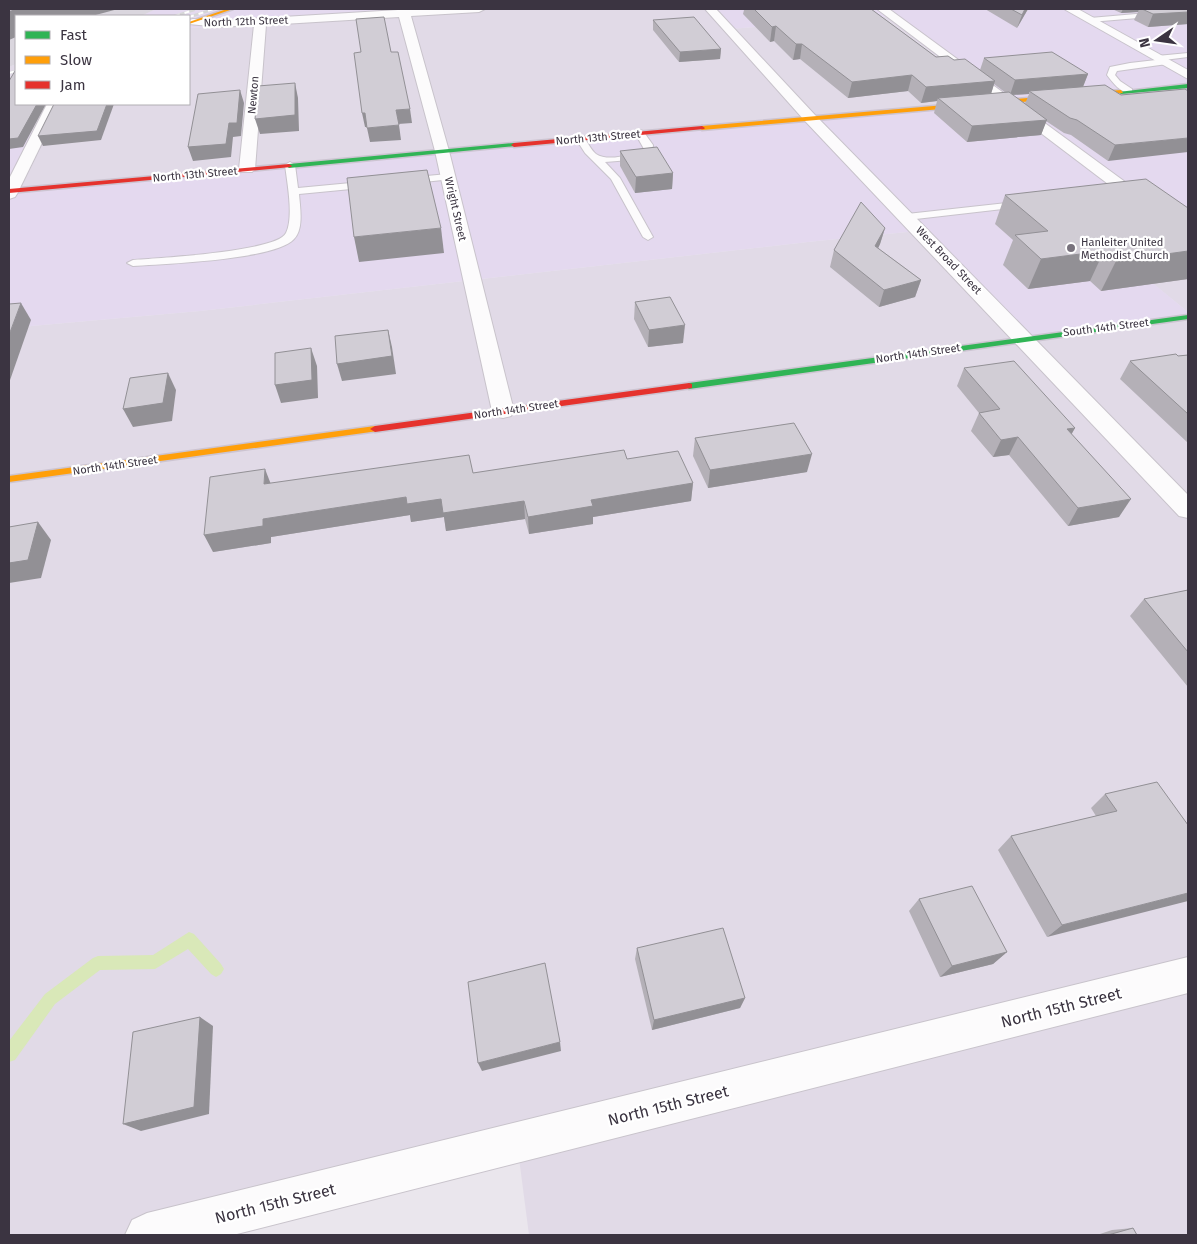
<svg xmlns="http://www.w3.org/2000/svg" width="1197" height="1244" font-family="'Fira Sans',sans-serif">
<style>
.residential{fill:#e1dae7}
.commercial{fill:#e4d9ef}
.industrial{fill:#dad6de}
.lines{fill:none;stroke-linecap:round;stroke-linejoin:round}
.stream{fill:#d9e8b8;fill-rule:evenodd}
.lane-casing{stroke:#c8c3cb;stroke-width:2}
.street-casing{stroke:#c8c3cb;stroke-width:2}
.fast-casing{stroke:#ccc4d1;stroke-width:3}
.slow-casing{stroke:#ccc4d1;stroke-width:3}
.jam-casing{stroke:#ccc4d1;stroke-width:3}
.lane{fill:#fcfbfc;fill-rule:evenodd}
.street{fill:#fcfbfc;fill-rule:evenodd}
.fast{fill:#30b455;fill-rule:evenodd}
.slow{fill:#ff9f0a;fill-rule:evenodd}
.jam{fill:#e5322d;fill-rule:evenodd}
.rail-casing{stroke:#d6d6d7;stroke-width:2.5}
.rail{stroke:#fff;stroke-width:2;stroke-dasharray:5;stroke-linecap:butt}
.wall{fill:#b4b0b7;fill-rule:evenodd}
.shaded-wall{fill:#929095}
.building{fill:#d1cdd5;stroke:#929095}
.poi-dot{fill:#78727d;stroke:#fff;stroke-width:2}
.labels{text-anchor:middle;stroke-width:4.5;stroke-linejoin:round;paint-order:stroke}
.far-street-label{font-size:11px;fill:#3b3441;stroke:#fff}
.far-poi-label{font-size:11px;fill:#3b3441;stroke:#fff;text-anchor:start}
.near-street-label{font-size:16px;fill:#3b3441;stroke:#fff}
</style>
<rect width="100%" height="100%" fill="#eae6ed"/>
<g class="residential">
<polygon points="491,9 713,9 730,29 897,16 1011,102 20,189 9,134 9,67 16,64 16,104 189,104 189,28"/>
<polygon points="927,230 1033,341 1188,319 1188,1235 529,1235 516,1135 141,1235 9,1235 9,328 200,311 817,241"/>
<polygon points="1188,236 1188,312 1109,248"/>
</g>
<g class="commercial">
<polygon points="156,9 405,9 406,14 189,28 189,16 141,16"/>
<polygon points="713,9 1188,9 1188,236 1110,248 1188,312 1188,319 1033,341 927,230 817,241 200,311 9,328 9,134 44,131 20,189 1010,102 897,16 730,29"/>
</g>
<polygon class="industrial" points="9,9 156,9 141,16 16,16 16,64 9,67"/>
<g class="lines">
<polygon class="stream" points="189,932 194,934 221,964 224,969 221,974 216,977 211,974 188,949 155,969 100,970 55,1004 15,1060 9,1062 9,1041 45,994 93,958 98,956 153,955"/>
<g class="lane-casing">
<g id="lane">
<polygon points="1159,12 1163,14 1162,16 1090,22 1086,20 1090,18"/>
<path d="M1188,53V57L1164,60L1168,62L1167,64L1117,71L1115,75L1120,81L1132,89V93C1121,94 1113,83 1107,75L1110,67L1130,63L1156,60L1153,58L1157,56Z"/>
<path d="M640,130L643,131L653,145L652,152L630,160L605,162L620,178L653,237L648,240L643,237L611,179L585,153L576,139L578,137H584C588,143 591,150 596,154C608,162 632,155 644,149L635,133Z"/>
<path d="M290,162L295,165L298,188L372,181L377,184L372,187L299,194C300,207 304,229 294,239C275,260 164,264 133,266L127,263L133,260C157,258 277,252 286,233C294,217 287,182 285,165Z"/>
<polygon points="448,174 452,175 452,179 405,184 400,181 405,178"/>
<polygon points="1024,201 1029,204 1028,206 907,220 902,217 907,214"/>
</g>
</g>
<g class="street-casing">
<g id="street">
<polygon points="398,9 485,9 479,12 411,16 449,151 514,411 511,416 503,418 495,416 492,411 435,151 399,17 266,25 255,169 252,172 242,172 239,169 254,25 219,27 189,24 189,20 193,19 219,21 398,10"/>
<polygon points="705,9 716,9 815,115 1188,495 1188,518 1179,516 805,121"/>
<polygon points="877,9 889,9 1188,228 1188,241 1182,240"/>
<polygon points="1064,9 1078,9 1188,70 1188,79"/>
<polygon points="47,104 61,104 17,194 15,197 9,199 9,179"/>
<polygon points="1188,957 1188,993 233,1235 125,1235 132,1220 147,1213"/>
</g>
</g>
<g class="fast-casing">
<g id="fast">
<polygon points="1188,84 1188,88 1121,94 1118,92"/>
<polygon points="514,143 516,144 516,146 289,168 286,166 289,164"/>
<polygon points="1188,315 1188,319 689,389 685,386 689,383"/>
</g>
</g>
<g class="slow-casing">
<g id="slow">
<polygon points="227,9 233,9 189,24 189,22"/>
<polygon points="1121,90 1123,93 702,130 699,128 702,126"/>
<polygon points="375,426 378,427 378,431 9,482 9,476"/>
</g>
</g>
<g class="jam-casing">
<g id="jam">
<polygon points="702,126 705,128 704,129 514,147 511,145 514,143"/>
<polygon points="289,164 292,166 291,167 9,193 9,189"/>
<polygon points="689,383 692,384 692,388 375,432 370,429 375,426"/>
</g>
</g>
<use href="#lane" class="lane"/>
<use href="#street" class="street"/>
<use href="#fast" class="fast"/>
<use href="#slow" class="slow"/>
<use href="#jam" class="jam"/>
<g class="rail-casing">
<g id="rail">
<polyline points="175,16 194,10"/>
<polyline points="189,17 214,9"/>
<polyline points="9,73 16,71"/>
</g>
</g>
<use href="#rail" class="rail"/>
</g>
<g class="wall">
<path d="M742,9H871L936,57L954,60L980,70L984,58L1088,74L1083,87L1121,95L1185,89L1108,161L1071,135L1064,133L1046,121L1041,135L967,142L934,113L937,101L921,103L908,91L848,98L800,59L793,60L774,41L770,42L743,14L744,10ZM994,84L1006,93L991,94ZM1029,94L1025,104L1012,95Z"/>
<polygon points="985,9 1028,9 1017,28"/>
<polygon points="1112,9 1188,9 1188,24 1148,27 1134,20 1138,12 1121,13"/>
<polygon points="653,20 721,49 720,59 679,62 653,30"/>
<polygon points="620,151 673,173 672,189 635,193 620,166"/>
<polygon points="1005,195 1188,208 1188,279 1101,291 1090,281 1028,289 1003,265 1013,240 995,224"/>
<polygon points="885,228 880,244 878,248 921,280 915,297 879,307 830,267 834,250"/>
<polygon points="635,302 683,343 648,347 634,319"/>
<polygon points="1188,355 1188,443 1120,379 1130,361"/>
<polygon points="964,368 1075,428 1071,434 1119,517 1068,526 1009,455 993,457 971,431 979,413 957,386"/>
<polygon points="695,438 807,472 708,488 693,456"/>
<polygon points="627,459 693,483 691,501 593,517 593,524 529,534 525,519 446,531 444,517 411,522 410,515 271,537 271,543 213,552 270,483 473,473"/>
<polygon points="1188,590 1188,687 1130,616 1144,599"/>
<polygon points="1105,794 1188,825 1047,937 998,850 1011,836 1096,816 1091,808"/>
<polygon points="919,899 1007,952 993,964 940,977 909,911"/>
<polygon points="637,948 745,998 740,1008 652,1030 635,959"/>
<polygon points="1133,1228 1137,1235 1097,1235 1112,1230"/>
</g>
<g class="shaded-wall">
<polygon points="16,9 118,9 92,16 16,16 16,37 9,40 9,11"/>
<polygon points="1025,9 1028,9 1017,28 1022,15"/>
<polygon points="1123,9 1139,9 1138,12 1121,13"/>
<polygon points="1188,12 1188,24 1148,27 1153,14"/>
<polygon points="776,26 774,41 770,42 772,27"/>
<polygon points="796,44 802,44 800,59 793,60"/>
<polygon points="721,49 720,59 679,62 680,52"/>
<polygon points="1088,74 1082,89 1029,91 1029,94 1010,95 1015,80"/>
<polygon points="912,75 908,91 848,98 852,82"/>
<polygon points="995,81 990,97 938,98 937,101 921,103 926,87"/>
<polygon points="295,83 298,98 299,131 260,134 255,119"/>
<polygon points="240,90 244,103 241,136 233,137 231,157 193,161 188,147 229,123"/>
<polygon points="37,104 46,104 23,147 9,149 9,139"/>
<polygon points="107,104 114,104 101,140 43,146 38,136"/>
<polygon points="410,109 412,123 398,124 396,110"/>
<polygon points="362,113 365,113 368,127 365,127"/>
<polygon points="1047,120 1041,135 967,142 972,126"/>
<polygon points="399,125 401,140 370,142 367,128"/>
<polygon points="1188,138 1188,152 1108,161 1115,145"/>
<polygon points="673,173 672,189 635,193 636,177"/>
<polygon points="441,228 444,253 359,262 354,237"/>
<polygon points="885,228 880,244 871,263 875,246"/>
<polygon points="1104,251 1090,281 1028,289 1041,259"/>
<polygon points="1188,251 1188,279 1101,291 1116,261"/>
<polygon points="921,280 915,297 879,307 884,290"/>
<polygon points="21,303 31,320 9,383 9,335"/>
<polygon points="685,325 683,343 648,347 649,330"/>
<polygon points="388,330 392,347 396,374 342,381 337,364"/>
<polygon points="311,348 317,366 318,398 281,403 275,385"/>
<polygon points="168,373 176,390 172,421 133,427 123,409"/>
<polygon points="1075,428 1065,446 1067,429"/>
<polygon points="1018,437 1009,455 993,457 1001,440"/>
<polygon points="812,454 807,472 708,488 710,470"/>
<polygon points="265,469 272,487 264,484"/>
<polygon points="693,483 691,501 593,517 593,524 529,534 528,517 591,500"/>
<polygon points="406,497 441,499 524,501 525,519 446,531 444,517 411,522 410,515 271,537 271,543 213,552 204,535 263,519"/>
<polygon points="1131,499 1119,517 1068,526 1078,508"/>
<polygon points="38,522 51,540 41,578 9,583 9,563"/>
<polygon points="1188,893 1188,901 1047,937 1062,925"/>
<polygon points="1007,952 993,964 940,977 952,966"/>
<polygon points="745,998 740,1008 652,1030 654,1020"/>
<polygon points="200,1017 213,1026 209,1114 141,1131 123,1124"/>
<polygon points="560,1042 561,1051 482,1071 478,1063"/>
</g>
<g class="building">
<polygon points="754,9 871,9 936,57 948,56 954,60 965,59 995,81 926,87 912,75 852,82 802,44 796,44 776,26 772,27"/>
<polygon points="1011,9 1025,9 1022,15"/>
<polygon points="1142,9 1188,9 1188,12 1153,14"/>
<polygon points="384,17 391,52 398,52 410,109 396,110 399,125 367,128 365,113 362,113 354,53 361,52 356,19"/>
<polygon points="694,17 721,49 680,52 653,20"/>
<polygon points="1052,52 1088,74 1015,80 984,58"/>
<polygon points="15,71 16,71 16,104 37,104 18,138 9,139 9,81"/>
<polygon points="295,83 295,115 255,119 258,86"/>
<polygon points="1105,85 1121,95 1185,89 1188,91 1188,138 1115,145 1077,120 1070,118 1029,91"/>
<polygon points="240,90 237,123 229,123 226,144 188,147 198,94"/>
<polygon points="1009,92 1047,120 972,126 938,98"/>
<polygon points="54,104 107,104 97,131 38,136"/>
<polygon points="657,147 673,173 636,177 620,151"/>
<polygon points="427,170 441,228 354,237 347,178"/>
<polygon points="1146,179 1188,208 1188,251 1116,261 1104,251 1041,259 1015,235 1048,231 1005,195"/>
<polygon points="861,202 885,228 875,246 921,280 884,290 834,250"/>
<polygon points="670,297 685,325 649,330 635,302"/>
<polygon points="21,303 9,335 9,304"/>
<polygon points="388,330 392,356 337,364 335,336"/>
<polygon points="311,348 312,380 275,385 275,353"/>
<polygon points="1176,354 1178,356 1188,355 1188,414 1130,361"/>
<polygon points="1014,361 1075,428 1067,429 1131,499 1078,508 1018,437 1001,440 979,413 1000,409 964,368"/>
<polygon points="168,373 163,403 123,409 130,378"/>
<polygon points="794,423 812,454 710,470 695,438"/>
<polygon points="624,450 627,459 678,451 693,483 591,500 593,506 528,517 524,501 443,513 441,499 407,504 406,497 263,519 263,526 204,535 210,477 265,469 264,484 469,455 473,473"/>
<polygon points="38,522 28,560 9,563 9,527"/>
<polygon points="1188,590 1188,652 1144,599"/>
<polygon points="1157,782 1188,825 1188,893 1062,925 1011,836 1117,811 1105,794"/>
<polygon points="972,886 1007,952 952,966 919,899"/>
<polygon points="723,928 745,998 654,1020 637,948"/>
<polygon points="545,963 560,1042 478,1063 468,982"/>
<polygon points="200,1017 194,1107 123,1124 133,1032"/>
<polygon points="1133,1228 1137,1235 1108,1235"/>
</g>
<circle class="poi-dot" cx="1071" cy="248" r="5"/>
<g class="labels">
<g class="far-street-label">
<text transform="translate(246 21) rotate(-2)" y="4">North 12th Street</text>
<text transform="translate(253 95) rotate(-85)" y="4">Newton</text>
<text transform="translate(598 137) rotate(-5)" y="4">North 13th Street</text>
<text transform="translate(195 174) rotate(-5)" y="4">North 13th Street</text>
<text transform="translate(456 209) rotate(77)" y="4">Wright Street</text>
<text transform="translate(949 260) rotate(46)" y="4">West Broad Street</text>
<text transform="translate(1106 327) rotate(-7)" y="4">South 14th Street</text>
<text transform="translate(918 353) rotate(-8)" y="4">North 14th Street</text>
<text transform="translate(516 409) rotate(-8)" y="4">North 14th Street</text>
<text transform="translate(115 465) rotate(-8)" y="4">North 14th Street</text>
</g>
<g class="far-poi-label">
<text x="1081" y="246">Hanleiter United<tspan x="1081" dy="13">Methodist Church</tspan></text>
</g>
<g class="near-street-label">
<text transform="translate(1061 1007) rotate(-14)" y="6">North 15th Street</text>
<text transform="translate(668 1105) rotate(-14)" y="6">North 15th Street</text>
<text transform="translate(275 1203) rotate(-14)" y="6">North 15th Street</text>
</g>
</g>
<rect width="1197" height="1244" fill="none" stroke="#3b3441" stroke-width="20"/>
<rect x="15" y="15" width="175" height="90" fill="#ffffff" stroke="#b1aeb3"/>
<rect x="25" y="31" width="25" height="8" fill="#30b455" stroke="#b1aeb3"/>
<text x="60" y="40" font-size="15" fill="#3b3441">Fast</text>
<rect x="25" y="56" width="25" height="8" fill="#ff9f0a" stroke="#b1aeb3"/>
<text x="60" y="65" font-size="15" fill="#3b3441">Slow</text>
<rect x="25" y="81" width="25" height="8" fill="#e5322d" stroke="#b1aeb3"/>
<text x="60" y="90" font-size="15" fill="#3b3441">Jam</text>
<g transform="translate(1157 40) rotate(257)" stroke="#ffffff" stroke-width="4" paint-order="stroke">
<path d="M0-4L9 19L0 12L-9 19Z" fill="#3b3441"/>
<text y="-8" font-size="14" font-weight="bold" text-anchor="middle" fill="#3b3441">N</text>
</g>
</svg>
